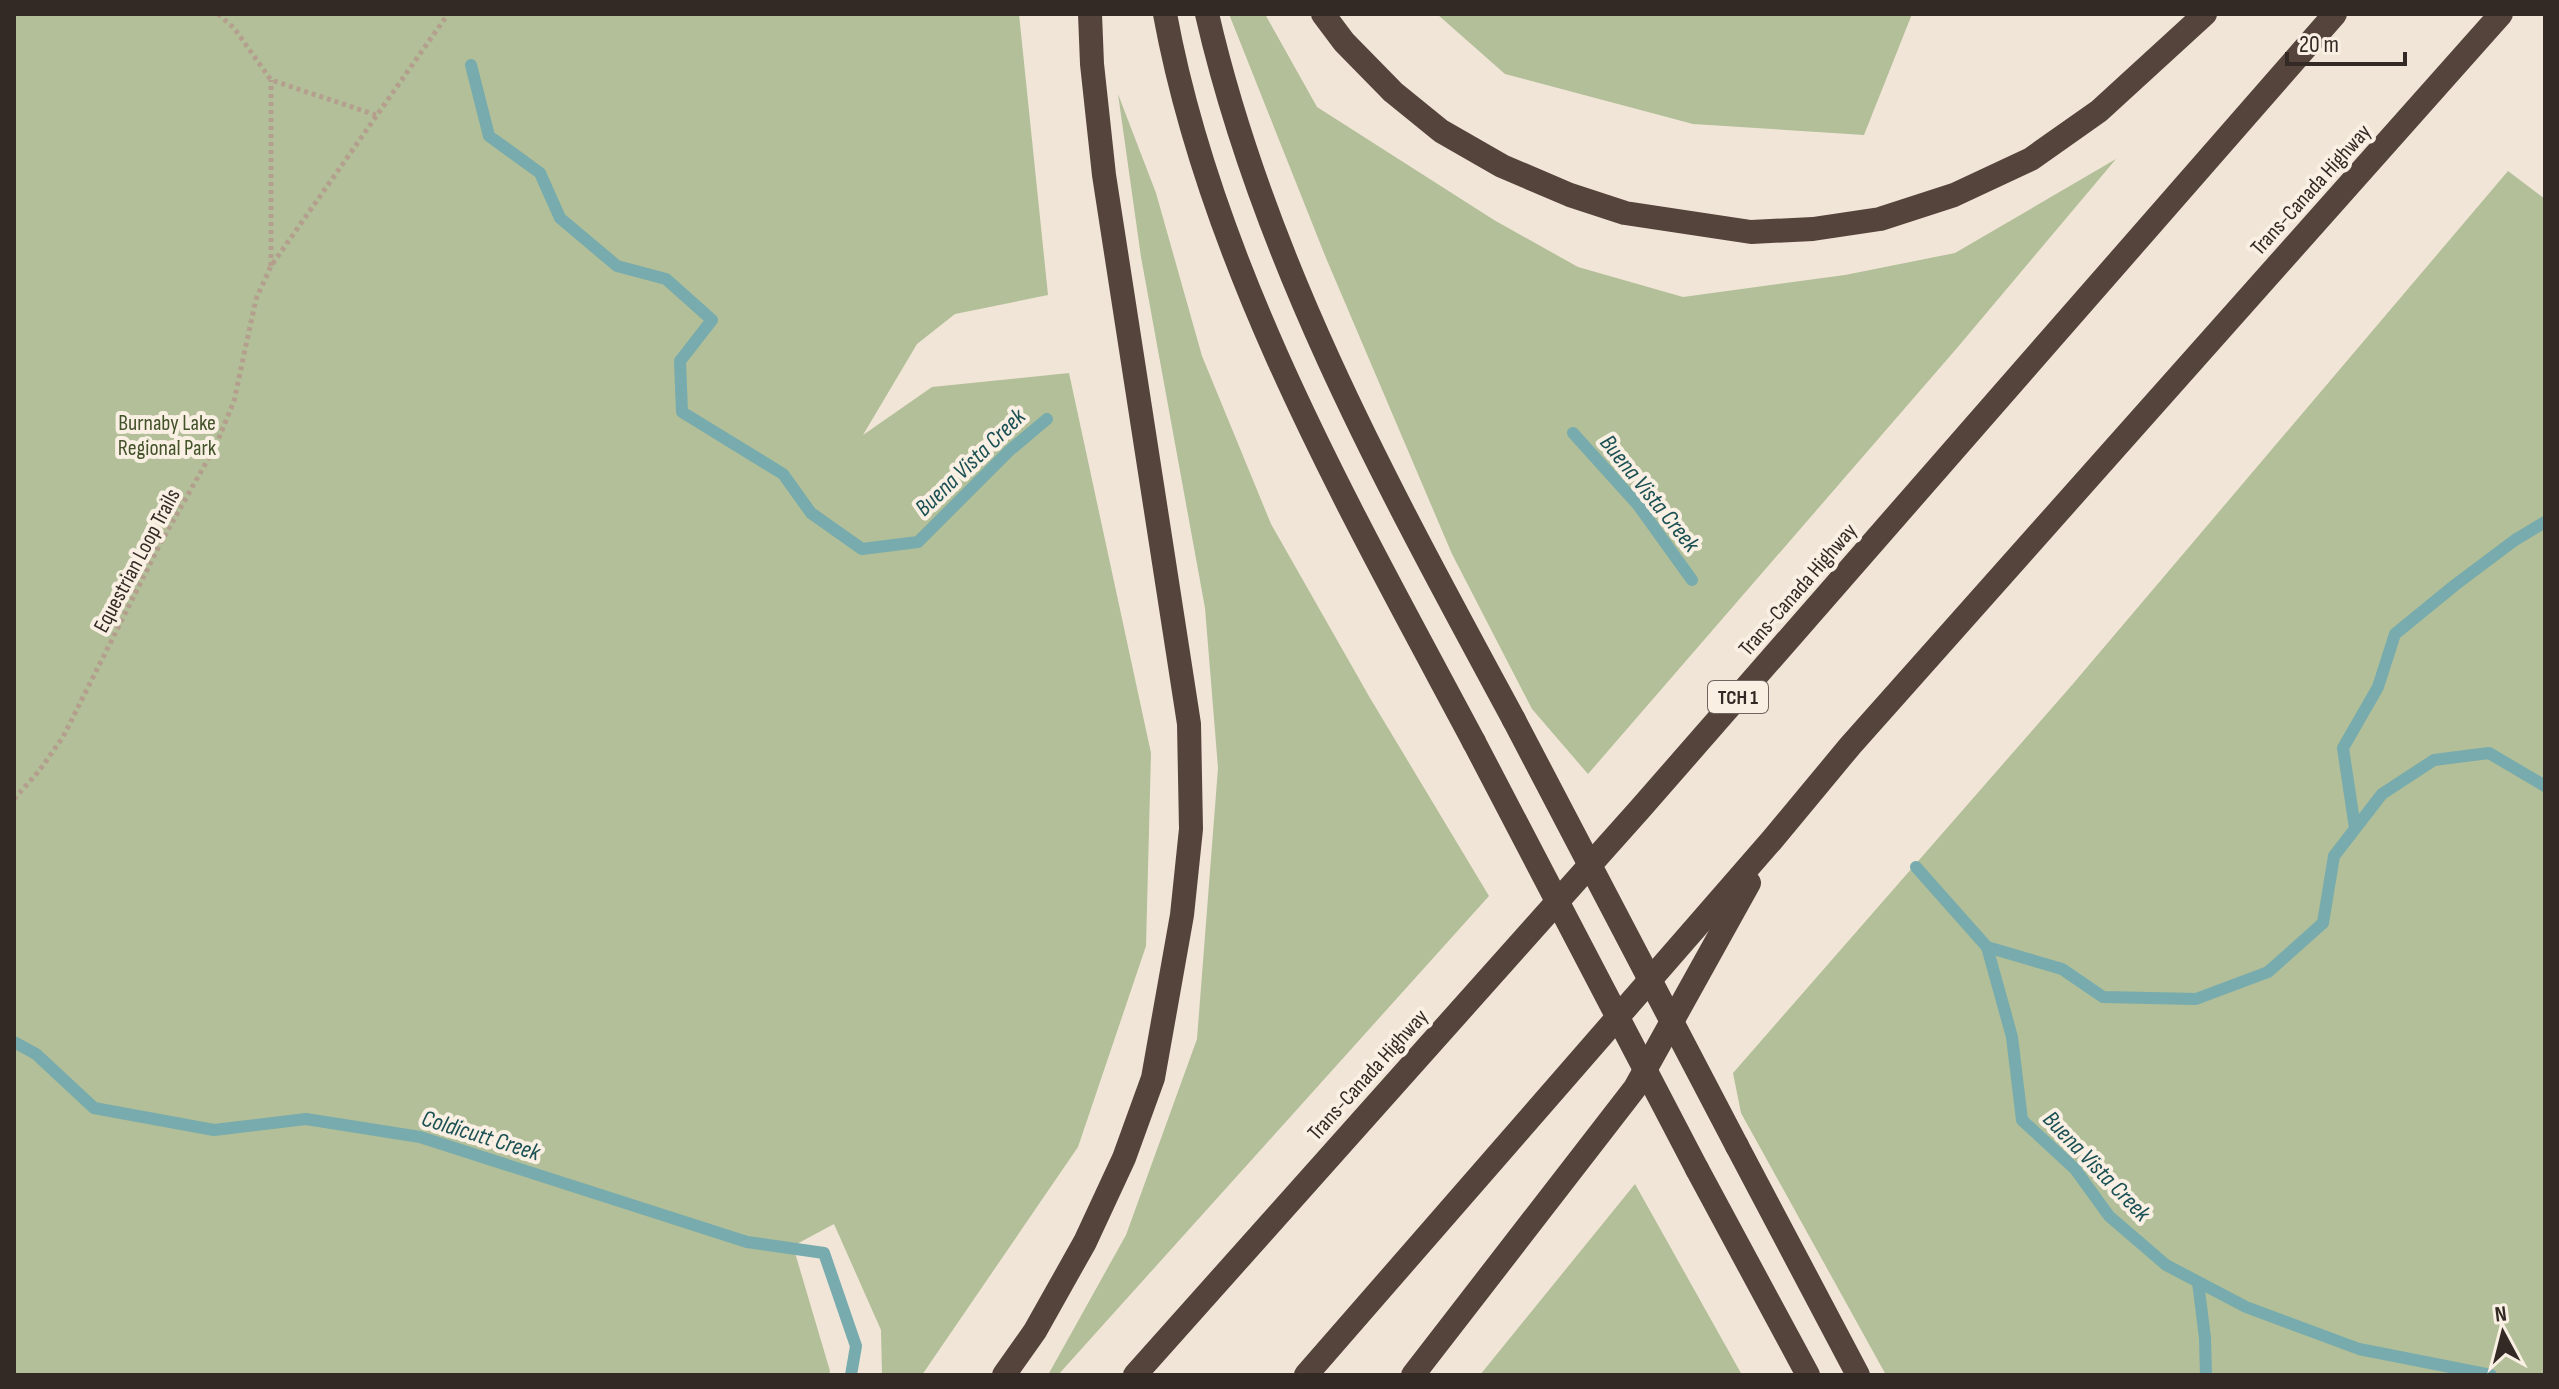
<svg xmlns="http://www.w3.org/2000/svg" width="2559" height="1389" font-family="'Sofia Sans Condensed',sans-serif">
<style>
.green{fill:#b2bf98}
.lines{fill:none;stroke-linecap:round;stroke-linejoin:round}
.stream{stroke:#77abad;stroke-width:12}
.path{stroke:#b49f8e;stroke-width:5;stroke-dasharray:4 4;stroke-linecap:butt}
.motorway{stroke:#55443c;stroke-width:24}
.motorway-bridge{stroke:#55443c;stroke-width:24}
.labels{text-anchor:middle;stroke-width:8;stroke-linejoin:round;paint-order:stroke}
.shield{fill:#f9efe3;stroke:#6f655e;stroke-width:2}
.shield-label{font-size:20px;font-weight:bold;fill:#342a25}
.street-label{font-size:22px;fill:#342a25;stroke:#f9efe3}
.park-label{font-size:22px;fill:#425229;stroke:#f9efe3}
.water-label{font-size:24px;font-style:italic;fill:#1b5054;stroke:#f9efe3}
</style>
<rect width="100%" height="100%" fill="#f1e5d7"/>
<g class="green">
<polygon points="14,14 1019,14 1048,295 955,314 917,344 863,435 932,387 1069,373 1151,753 1146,946 1078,1147 922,1375 882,1375 881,1330 834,1224 793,1246 830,1371 829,1375 14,1375"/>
<polygon points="1229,14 1265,14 1317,107 1494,220 1578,267 1683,297 1845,275 1955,253 2116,159 1957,348 1588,774 1532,709 1452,554 1326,258"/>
<polygon points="1437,14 1912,14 1864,135 1693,124 1505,74"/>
<polygon points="1118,94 1156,193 1202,356 1271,524 1370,698 1489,896 1058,1375 1048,1375 1126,1235 1197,1039 1218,768 1205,608 1141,257"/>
<polygon points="2508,171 2545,199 2545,1375 1886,1375 1741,1113 1733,1073 2072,685"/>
<polygon points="1635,1184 1742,1375 1480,1375"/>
</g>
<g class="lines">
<g class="stream">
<polyline points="471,65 489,136 540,173 560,218 617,266 666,279 712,320 680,361 682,412 783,474 811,513 862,549 918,542 1009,451 1047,419"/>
<polyline points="1573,433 1638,505 1692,580"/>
<polyline points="2355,828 2343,748 2378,687 2395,634 2455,585 2515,540 2545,522"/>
<polyline points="1916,867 1987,947 2012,1037 2022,1120 2075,1169 2109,1216 2166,1265 2246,1307 2359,1349 2491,1375"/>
<polyline points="1987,947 2062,969 2103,997 2196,999 2268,972 2323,923 2334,856 2382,794 2434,760 2489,753 2545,786"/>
<polyline points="14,1042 36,1054 94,1108 214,1130 306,1119 420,1137 747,1242 824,1253 856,1346 851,1375"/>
<polyline points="2198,1282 2205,1338 2206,1375"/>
</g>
<g class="path">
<polyline points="218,14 234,28 271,80 376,115"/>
<polyline points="271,266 271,80"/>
<polyline points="14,799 39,771 63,737 159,546 216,445 234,401 256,299 271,266 448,14"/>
</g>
<g class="motorway">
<path d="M1165,14C1212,270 1353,515 1474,742"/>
<path d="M1207,14C1265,266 1392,494 1514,720"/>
<polyline points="1323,14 1344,42 1393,92 1441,131 1502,166 1570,195 1625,213 1751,232 1813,229 1880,219 1954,195 2031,159 2099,111 2205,14"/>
<polyline points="1737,1146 1858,1375"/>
<polyline points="1697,1169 1808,1375"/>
<polyline points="1004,1375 1035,1331 1085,1242 1124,1158 1153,1078 1182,915 1191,829 1189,724 1104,175 1092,64 1090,14"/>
<polyline points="1135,1375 1640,809 2335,14"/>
<polyline points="1306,1375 1772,840 1850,746 2501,14"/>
<polyline points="1413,1375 1635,1088 1749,883"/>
</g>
<g class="motorway-bridge">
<polyline points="1514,720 1737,1146"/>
<polyline points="1474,742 1697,1169"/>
</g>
</g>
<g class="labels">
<rect class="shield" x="1708" y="681" width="60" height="32" rx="6"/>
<g class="shield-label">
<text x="1738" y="704">TCH 1</text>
</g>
<g class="street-label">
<text transform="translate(2310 189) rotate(-48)" y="8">Trans-Canada Highway</text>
<text transform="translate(136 560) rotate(-62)" y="8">Equestrian Loop Trails</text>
<text transform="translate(1797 589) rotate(-49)" y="8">Trans-Canada Highway</text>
<text transform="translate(1367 1074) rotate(-48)" y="8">Trans-Canada Highway</text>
</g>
<g class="park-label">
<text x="167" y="430">Burnaby Lake<tspan x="167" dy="25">Regional Park</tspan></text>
</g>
<g class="water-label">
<text transform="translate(970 462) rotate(-44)" y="8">Buena Vista Creek</text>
<text transform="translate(1650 493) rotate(51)" y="8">Buena Vista Creek</text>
<text transform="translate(481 1135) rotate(17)" y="8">Coldicutt Creek</text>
<text transform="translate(2097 1166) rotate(46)" y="8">Buena Vista Creek</text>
</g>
</g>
<rect width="2559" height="1389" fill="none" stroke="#342a25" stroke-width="32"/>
<g transform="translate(2503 1333) rotate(353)" stroke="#f9efe3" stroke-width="6" paint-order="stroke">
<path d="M0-6L14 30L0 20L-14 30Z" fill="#342a25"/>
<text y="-12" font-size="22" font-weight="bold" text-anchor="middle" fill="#342a25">N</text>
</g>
<path d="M2287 52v12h118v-12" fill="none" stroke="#342a25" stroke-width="4"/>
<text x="2299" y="52" font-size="24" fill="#342a25" stroke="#f9efe3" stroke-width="6" paint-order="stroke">20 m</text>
</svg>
